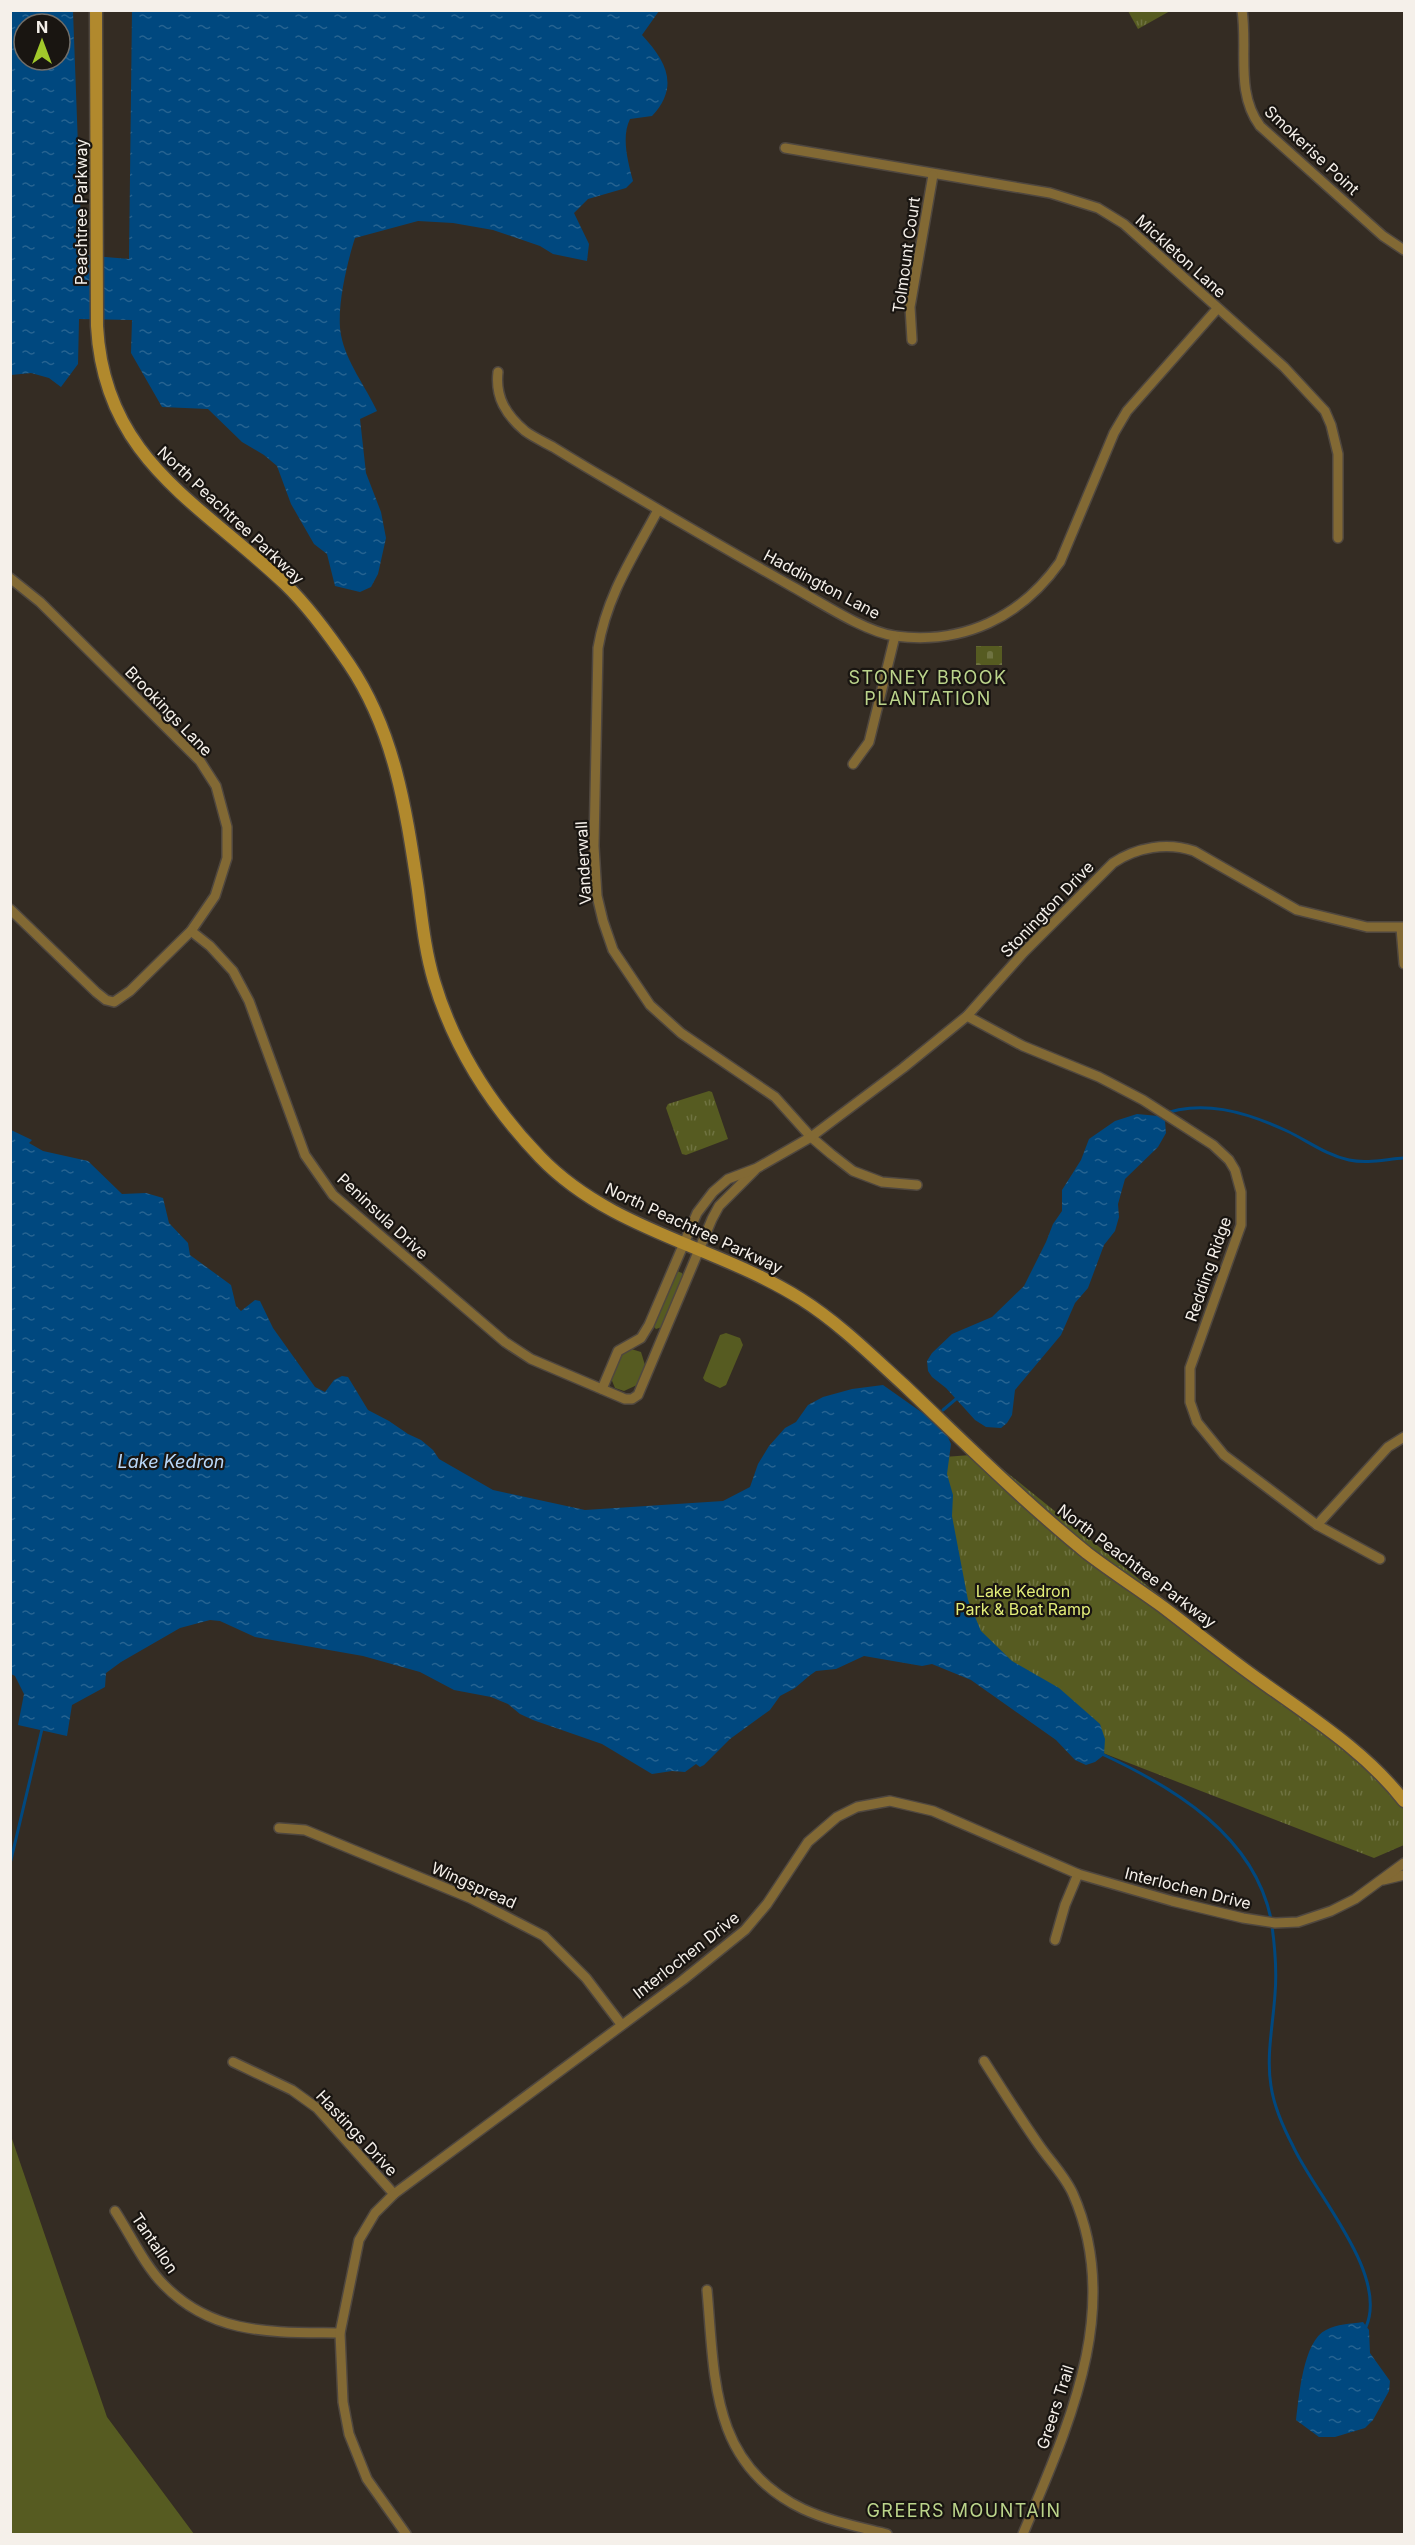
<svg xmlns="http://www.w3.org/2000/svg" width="1415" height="2545" font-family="Inter,sans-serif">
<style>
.grass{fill:#565b21}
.cemetery{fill:url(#cemetery-stones)}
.park{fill:url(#park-tufts)}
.water{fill:url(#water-ripples);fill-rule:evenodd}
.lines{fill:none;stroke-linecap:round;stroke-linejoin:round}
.stream{stroke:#00487f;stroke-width:3}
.street-casing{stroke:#4f473f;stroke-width:12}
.secondary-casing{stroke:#4f473f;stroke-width:15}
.street{stroke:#826934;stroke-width:9}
.secondary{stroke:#b1892d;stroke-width:12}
.labels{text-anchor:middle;stroke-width:4.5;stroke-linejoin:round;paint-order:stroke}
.street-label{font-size:16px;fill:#f5f0ea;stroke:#191511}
.park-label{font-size:16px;fill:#e3ee79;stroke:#191511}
.neighbourhood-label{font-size:18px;letter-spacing:1.5px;fill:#bbd48b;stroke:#191511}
.water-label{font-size:18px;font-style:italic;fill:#b9d8f9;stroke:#191511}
</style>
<defs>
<pattern id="cemetery-stones" width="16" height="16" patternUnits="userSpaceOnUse" patternTransform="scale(1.5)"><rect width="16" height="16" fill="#565b21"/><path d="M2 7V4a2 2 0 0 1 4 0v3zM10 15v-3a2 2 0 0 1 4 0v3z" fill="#6f7341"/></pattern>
<pattern id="park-tufts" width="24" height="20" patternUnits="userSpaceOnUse" patternTransform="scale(1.5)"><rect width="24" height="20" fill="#565b21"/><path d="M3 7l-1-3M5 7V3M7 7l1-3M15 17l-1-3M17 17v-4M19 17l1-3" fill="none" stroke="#6f7341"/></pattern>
<pattern id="water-ripples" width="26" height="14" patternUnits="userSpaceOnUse" patternTransform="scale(1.5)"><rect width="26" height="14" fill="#00487f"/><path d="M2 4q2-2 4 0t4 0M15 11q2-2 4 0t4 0" fill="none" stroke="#266391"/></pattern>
</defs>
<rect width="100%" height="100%" fill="#342c23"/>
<g class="grass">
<polygon points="677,1271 682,1273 683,1277 662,1327 656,1329 653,1326"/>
<polygon points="726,1333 740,1338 743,1345 726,1385 720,1388 705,1381 703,1378 720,1335"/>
<polygon points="628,1348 641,1352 645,1365 637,1385 624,1391 615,1388 610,1376 618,1356"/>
<polygon points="10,2133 107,2417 194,2534 11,2534"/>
</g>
<rect class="cemetery" x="976" y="646" width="26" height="19"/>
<g class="park">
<polygon points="1128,11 1170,11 1138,29"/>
<polygon points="709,1091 712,1092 728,1139 686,1155 682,1154 666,1108 668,1104"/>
<polygon points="984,1454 1404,1793 1404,1845 1374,1858 1085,1746 956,1666 931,1458"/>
</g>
<g class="water">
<path d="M11,11H73L82,255L129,259L132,11H659L642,35C666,61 680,86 652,116L630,119C621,137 628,162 633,181L626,188L588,199L574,213L589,244L587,261L553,254L540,246L493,230L453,223L418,221L355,238C347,263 336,309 341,335C346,362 366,387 377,411L360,419L366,473L381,512L386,538L378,574L371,587L360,592L335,586L327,554L314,544L291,504L277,466L264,455L242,442L208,409L162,407L131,353L132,320L79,319L78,364L61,387L49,378L31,373L11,375ZM24,24H60V60H24Z"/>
<polygon points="1137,1114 1158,1116 1165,1121 1166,1133 1158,1147 1125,1179 1118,1204 1119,1217 1115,1231 1104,1245 1088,1288 1075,1303 1061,1335 1015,1390 1012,1415 1007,1423 1001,1428 986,1427 975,1420 946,1388 932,1377 928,1371 927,1361 932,1353 952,1334 992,1317 1024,1286 1046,1242 1053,1224 1062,1211 1062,1190 1081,1160 1089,1139 1115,1121"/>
<polygon points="11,1130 32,1140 29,1143 43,1151 88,1161 122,1194 146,1193 163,1198 169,1223 188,1243 190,1255 231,1285 236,1306 241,1311 255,1300 260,1301 273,1328 315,1387 325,1392 334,1380 342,1376 348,1377 368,1410 389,1421 408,1434 421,1440 433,1450 439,1459 493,1490 585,1510 723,1501 750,1487 758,1464 769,1446 785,1428 796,1422 808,1405 823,1397 852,1389 883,1385 944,1428 951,1444 947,1474 953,1495 952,1516 968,1600 981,1631 1012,1661 1059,1688 1100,1724 1105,1739 1104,1755 1095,1762 1086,1765 1075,1760 1056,1740 971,1680 932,1664 922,1666 864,1656 836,1669 816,1671 809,1676 795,1688 780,1696 770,1710 730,1739 704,1765 700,1767 696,1764 685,1772 672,1771 652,1774 602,1744 533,1720 520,1714 508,1704 491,1697 454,1690 420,1672 363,1656 255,1637 220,1621 210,1620 180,1628 121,1662 106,1673 105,1687 72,1705 67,1736 18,1725 24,1694 15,1676 11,1674"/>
<path d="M1363,2322L1369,2330L1370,2353L1390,2381L1389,2391L1373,2420L1365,2428L1335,2437H1319L1296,2420C1299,2397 1303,2341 1326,2330C1337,2324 1350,2324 1363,2322Z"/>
</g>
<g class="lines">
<g class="stream">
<path d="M1158,1116C1201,1098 1246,1112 1287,1131C1308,1141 1326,1155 1349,1160C1368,1164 1386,1159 1404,1158"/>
<polyline points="943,1410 956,1399"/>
<path d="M1104,1755C1175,1788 1254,1836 1271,1919"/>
<polyline points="10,1864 42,1729"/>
<path d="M1272,1926C1275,1948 1277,1971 1275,1994C1273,2025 1266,2056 1271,2086C1274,2107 1283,2127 1293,2146C1315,2194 1389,2274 1366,2327"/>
</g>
<g class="street-casing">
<g id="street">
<path d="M1242,10C1248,50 1235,92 1260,126L1383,236L1404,250"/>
<polyline points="785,148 1050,193 1098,208 1124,224 1284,367 1325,411 1331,425 1338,454 1338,538"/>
<polyline points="912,340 910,307 933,175"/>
<path d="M498,372C495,397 506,415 525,431C533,437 544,442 553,447C574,460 594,472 615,484C674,519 733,553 793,587C820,602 865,632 895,636C964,645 1021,617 1060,562L1114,433L1127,411L1217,309"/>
<path d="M658,510C633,557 607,595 598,648L594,846L597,896L603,921L613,950L650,1005L681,1033L775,1097L811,1137L831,1154L853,1171L882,1182L917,1185"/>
<polyline points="10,578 40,602 200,761 216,786 227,827 227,858 215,896 191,931 130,991 114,1002 106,1000 96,992 10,909"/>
<polyline points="853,764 869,742 895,636"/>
<polyline points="1401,928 1404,964"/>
<polyline points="191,931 210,946 233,971 249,1001 305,1155 333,1195 505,1342 531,1359 625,1399 632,1399 638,1395 712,1219 719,1206 755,1170"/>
<polyline points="967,1016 1023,1046 1099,1077 1143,1100 1213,1145 1229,1160 1235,1170 1241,1192 1241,1225 1190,1368 1190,1402 1197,1422 1224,1455 1317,1525 1380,1559"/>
<path d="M602,1389L618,1351L641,1338L649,1325L697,1213L713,1192L728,1179L757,1168L811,1137L903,1068L967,1016L1024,952L1113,863C1137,847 1167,842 1194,851L1297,910L1367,927H1404"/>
<polyline points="1317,1525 1388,1447 1404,1437"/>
<polyline points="279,1828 305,1830 470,1898 544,1936 586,1978 621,2024"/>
<polyline points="1383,1880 1404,1875"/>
<polyline points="1055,1940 1065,1905 1078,1874"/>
<path d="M984,2061C1002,2089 1020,2118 1039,2145C1050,2161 1065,2176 1073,2194C1124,2310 1067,2428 1023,2534"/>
<polyline points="233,2062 292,2090 317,2108 394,2194"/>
<path d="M115,2211C130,2234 145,2266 164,2285C214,2336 274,2332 340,2333"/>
<path d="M707,2290C715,2378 710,2464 803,2509C829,2521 859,2527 887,2534"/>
<polyline points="406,2534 367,2479 349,2434 343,2402 340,2333 359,2240 375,2213 394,2194 683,1980 745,1930 767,1904 808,1842 837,1817 857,1807 890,1801 933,1811 1078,1874 1172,1901 1243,1918 1275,1923 1298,1922 1331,1911 1355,1899 1404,1863"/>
</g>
</g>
<g class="secondary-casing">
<path id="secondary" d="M96,10L97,326C104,459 199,502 285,584C309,607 330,636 349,664C395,732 406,810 418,890C422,920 425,951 434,981C454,1048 492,1107 540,1157C611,1231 717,1246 801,1299C839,1323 871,1355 904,1385C964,1442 1023,1501 1087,1553C1112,1572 1138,1589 1163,1607C1196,1632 1228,1658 1262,1682C1312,1718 1366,1752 1404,1801"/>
</g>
<use href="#street" class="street"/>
<use href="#secondary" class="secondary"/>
</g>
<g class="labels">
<g class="street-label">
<text transform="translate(1312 150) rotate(43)" y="6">Smokerise Point</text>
<text transform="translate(81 212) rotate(-90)" y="6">Peachtree Parkway</text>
<text transform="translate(906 255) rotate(-82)" y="6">Tolmount Court</text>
<text transform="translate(1181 256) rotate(42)" y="6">Mickleton Lane</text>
<text transform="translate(231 515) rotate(43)" y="6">North Peachtree Parkway</text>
<text transform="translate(822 584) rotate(28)" y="6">Haddington Lane</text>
<text transform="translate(169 711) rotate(46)" y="6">Brookings Lane</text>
<text transform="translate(583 863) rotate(-93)" y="6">Vanderwall</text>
<text transform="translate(1047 909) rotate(-46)" y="6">Stonington Drive</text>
<text transform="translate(383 1216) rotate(43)" y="6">Peninsula Drive</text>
<text transform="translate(694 1228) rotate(25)" y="6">North Peachtree Parkway</text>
<text transform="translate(1208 1269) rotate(-71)" y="6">Redding Ridge</text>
<text transform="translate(1137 1566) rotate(37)" y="6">North Peachtree Parkway</text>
<text transform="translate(474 1885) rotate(24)" y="6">Wingspread</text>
<text transform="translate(1188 1888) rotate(14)" y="6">Interlochen Drive</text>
<text transform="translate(686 1955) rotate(-38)" y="6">Interlochen Drive</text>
<text transform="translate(357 2133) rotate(47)" y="6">Hastings Drive</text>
<text transform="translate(155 2243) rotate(56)" y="6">Tantallon</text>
<text transform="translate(1055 2407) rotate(-72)" y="6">Greers Trail</text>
</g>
<g class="park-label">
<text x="1023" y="1597">Lake Kedron<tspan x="1023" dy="18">Park &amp; Boat Ramp</tspan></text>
</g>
<g class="neighbourhood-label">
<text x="928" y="684">STONEY BROOK<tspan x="928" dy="21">PLANTATION</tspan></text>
<text x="964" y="2517">GREERS MOUNTAIN</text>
</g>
<g class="water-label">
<text x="171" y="1468">Lake Kedron</text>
</g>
</g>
<rect width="1415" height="2545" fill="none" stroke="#f5f0ea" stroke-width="24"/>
<g transform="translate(42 42)"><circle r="28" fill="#191511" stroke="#716d68" stroke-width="1.5"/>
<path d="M0-4.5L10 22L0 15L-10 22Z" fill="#a1c92b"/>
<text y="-9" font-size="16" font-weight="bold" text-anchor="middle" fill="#f5f0ea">N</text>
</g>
</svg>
